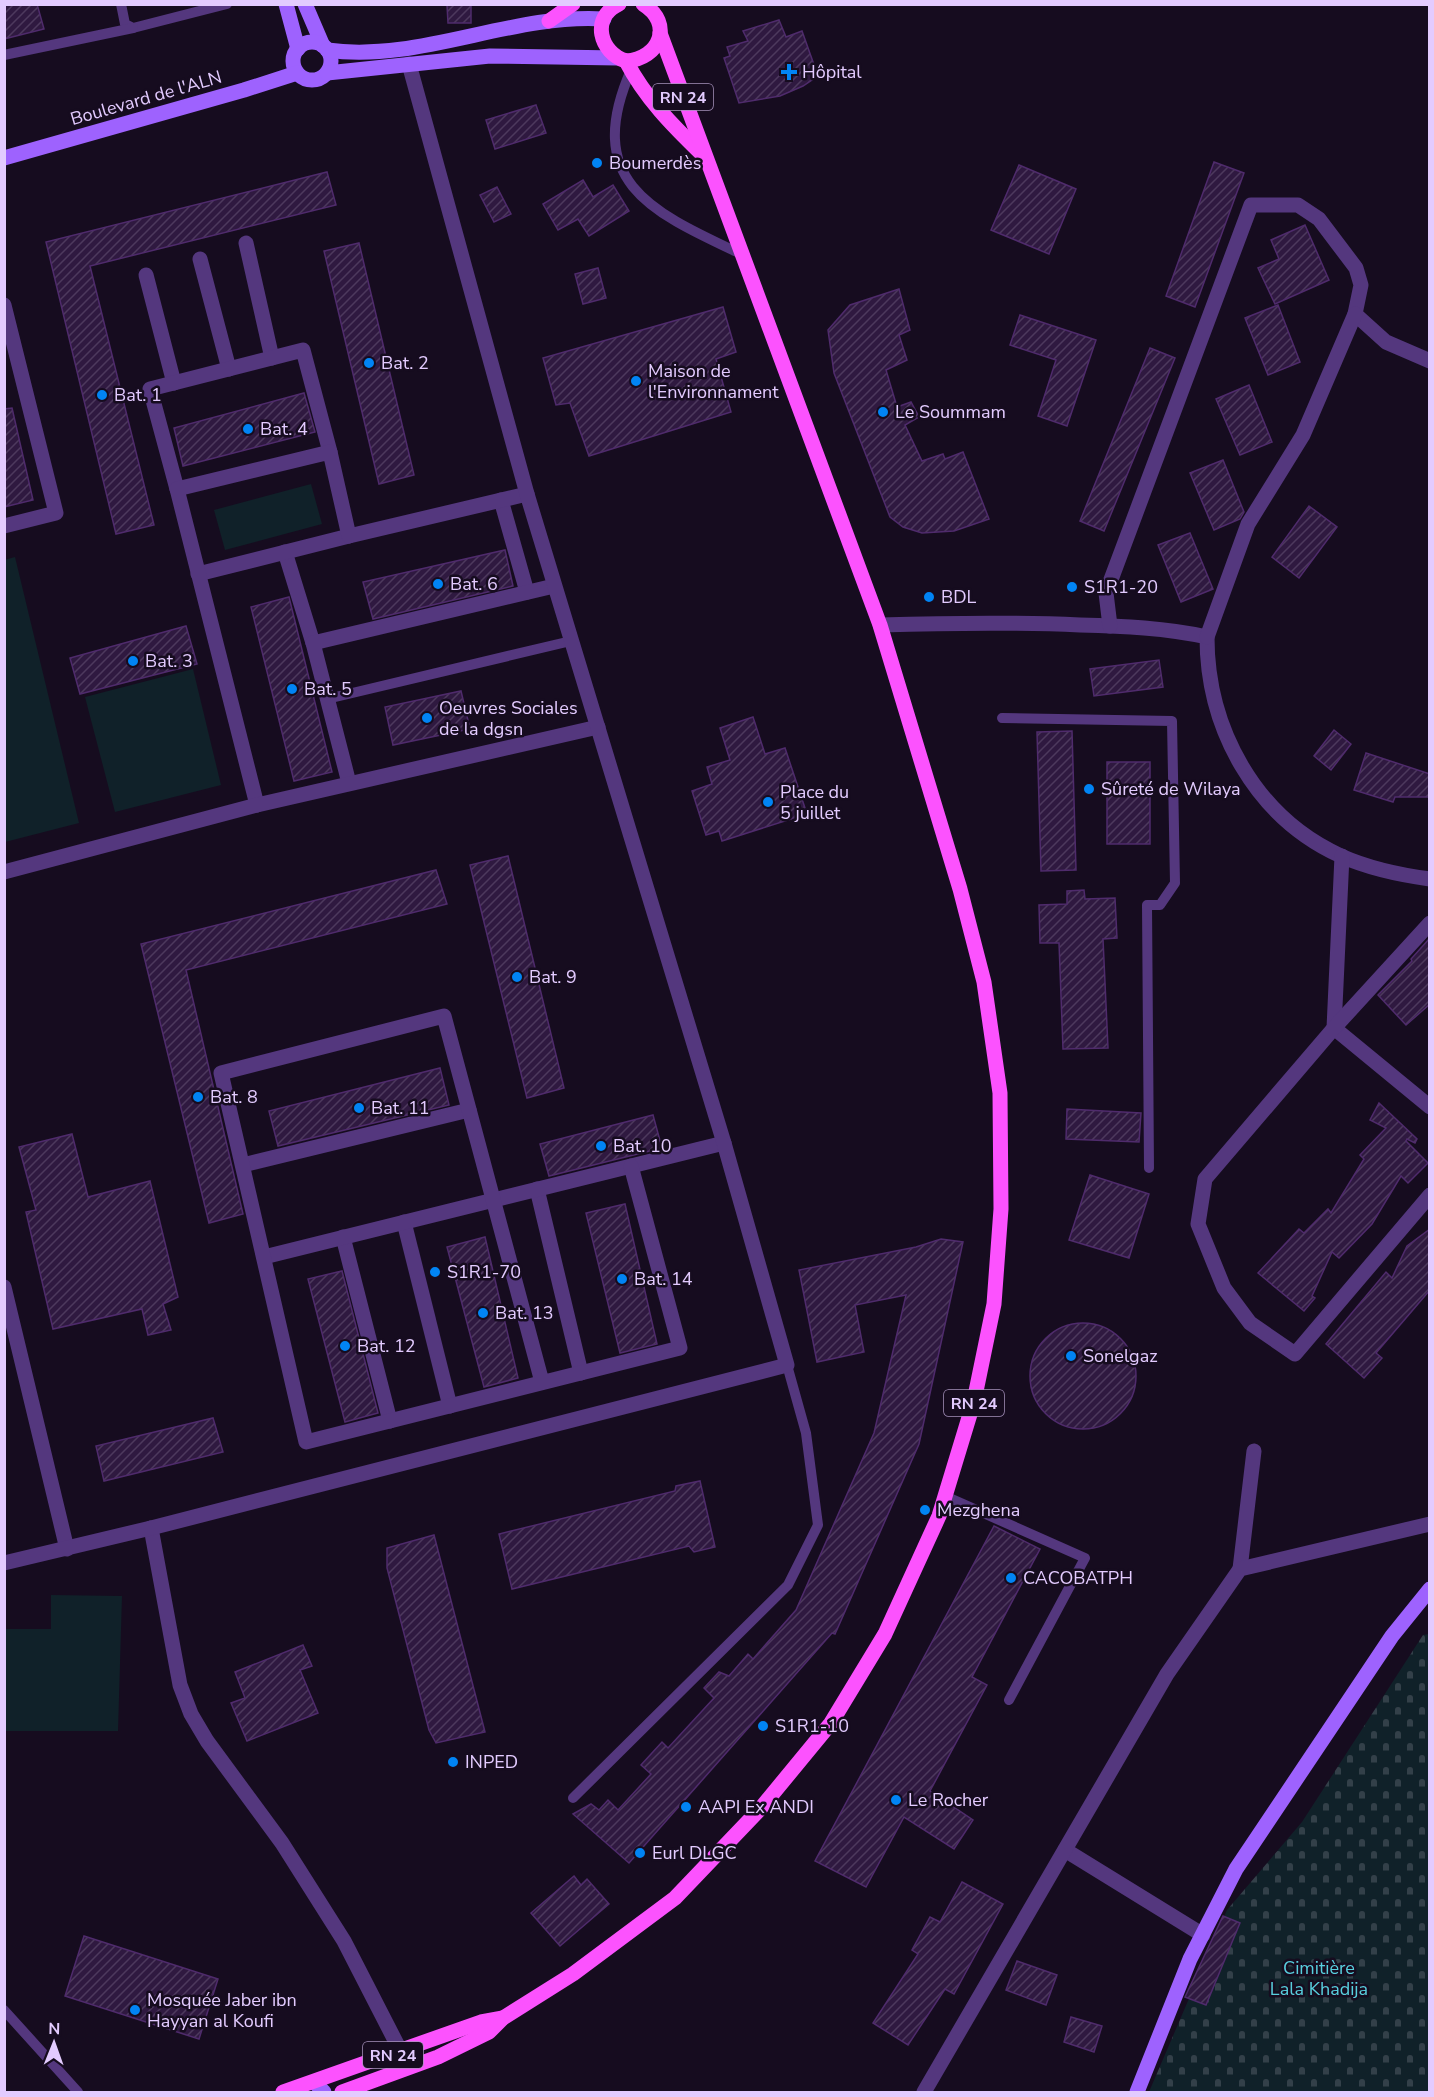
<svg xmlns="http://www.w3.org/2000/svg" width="1434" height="2097" font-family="'Nunito Sans',sans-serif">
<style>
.cemetery{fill:url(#cemetery-stones)}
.garden{fill:#102129}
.building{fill:url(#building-hatch);stroke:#4f2b6c;stroke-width:1.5}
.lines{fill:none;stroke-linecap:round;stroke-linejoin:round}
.lane{stroke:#54377e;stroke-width:10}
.street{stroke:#54377e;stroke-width:15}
.secondary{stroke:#9e62fe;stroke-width:15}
.primary{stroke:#fc52fe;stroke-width:15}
.poi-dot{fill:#0184f4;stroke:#160c1f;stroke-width:2}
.labels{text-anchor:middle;stroke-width:5;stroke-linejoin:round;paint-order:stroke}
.shield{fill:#160c1f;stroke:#a692bc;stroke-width:1.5}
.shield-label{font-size:16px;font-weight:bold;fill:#e3cbff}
.poi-label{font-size:18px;fill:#e3cbff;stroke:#160c1f;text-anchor:start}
.street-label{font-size:18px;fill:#e3cbff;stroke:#160c1f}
.park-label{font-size:18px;fill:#58cfde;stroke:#160c1f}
</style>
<defs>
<pattern id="cemetery-stones" width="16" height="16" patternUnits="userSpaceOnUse" patternTransform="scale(1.5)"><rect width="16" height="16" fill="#102129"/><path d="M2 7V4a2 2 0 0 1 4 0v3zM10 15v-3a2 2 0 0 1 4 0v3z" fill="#334049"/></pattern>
<pattern id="building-hatch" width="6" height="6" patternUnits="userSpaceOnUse" patternTransform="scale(1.5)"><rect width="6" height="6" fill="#2f1940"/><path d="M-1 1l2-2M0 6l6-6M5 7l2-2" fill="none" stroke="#4d395d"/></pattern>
</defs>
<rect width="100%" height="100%" fill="#160c1f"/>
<polygon class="cemetery" points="1429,1634 1429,2092 1149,2092 1227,1910 1302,1822 1423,1635"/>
<g class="garden">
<polygon points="311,484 322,524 225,550 214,510"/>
<polygon points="15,557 79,823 5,842 4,560"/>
<polygon points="193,669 221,785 115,812 85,697"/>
<polygon points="51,1595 122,1596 118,1731 5,1731 5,1629 51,1629"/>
</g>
<g class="building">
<polygon points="4,4 37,4 44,29 4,39"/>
<polygon points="447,5 471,5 471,23 448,23"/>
<polygon points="779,20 786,37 802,31 818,76 803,86 780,96 739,103 724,58 730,56 727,47 748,41 743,31"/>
<polygon points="536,105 546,133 495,149 486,120"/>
<polygon points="1214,162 1244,173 1195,307 1166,296"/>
<polygon points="1019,165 1076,189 1049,254 991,230"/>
<polygon points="327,172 336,205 90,266 154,525 116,534 46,242"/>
<polygon points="583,180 593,197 613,185 629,211 589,236 578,219 558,230 543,204"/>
<polygon points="497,187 511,214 494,222 480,195"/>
<polygon points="1305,225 1329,280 1275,304 1258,268 1279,259 1271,240"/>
<polygon points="359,243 414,475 379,484 324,251"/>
<polygon points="598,268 606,298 583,304 575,274"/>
<polygon points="899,289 910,330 899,335 907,360 886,370 897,407 911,402 919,417 905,425 922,461 943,454 945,459 963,452 989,519 954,531 922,533 903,527 890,517 834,373 828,330 850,305"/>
<polygon points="1278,305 1300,362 1268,375 1245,318"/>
<polygon points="723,307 736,352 716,359 731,412 589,456 570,403 556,405 543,358"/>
<polygon points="1020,315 1096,340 1067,426 1038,416 1056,360 1010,345"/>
<polygon points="1150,348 1175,358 1104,531 1080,521"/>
<polygon points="1249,385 1272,442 1240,455 1216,399"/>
<polygon points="304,393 315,432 183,466 174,428"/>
<polygon points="12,408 33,500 4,507 4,409"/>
<polygon points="1223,460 1244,512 1240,519 1214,530 1190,473"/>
<polygon points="1309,506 1337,527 1299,578 1272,557"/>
<polygon points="1190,533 1213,589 1181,602 1158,545"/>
<polygon points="505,550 513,586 373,619 363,582"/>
<polygon points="289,597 332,772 294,781 251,607"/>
<polygon points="186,626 197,664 80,694 70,658"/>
<polygon points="1159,660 1163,687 1094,696 1090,669"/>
<polygon points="461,691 470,729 393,745 385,707"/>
<polygon points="753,717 765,754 785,748 807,814 722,841 719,831 706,835 692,791 712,784 707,767 730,760 720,728"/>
<polygon points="1334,730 1351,744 1331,770 1314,756"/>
<polygon points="1072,731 1076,870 1041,871 1037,732"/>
<polygon points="1366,753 1430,774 1430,797 1395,797 1393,802 1354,790"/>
<rect x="1107" y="762" width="43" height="82"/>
<polygon points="508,856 564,1088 527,1098 470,865"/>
<polygon points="436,870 447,904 186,970 243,1214 209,1223 141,944"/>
<polygon points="1084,890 1085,899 1115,898 1117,938 1103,939 1108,1048 1063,1049 1059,943 1040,943 1039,905 1067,904 1067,891"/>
<polygon points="1430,938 1430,1004 1406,1025 1378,995 1412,961 1411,959"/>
<polygon points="440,1068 449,1105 278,1146 269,1111"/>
<polygon points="1379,1103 1417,1139 1415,1143 1407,1139 1406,1141 1428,1163 1408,1183 1401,1176 1372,1224 1339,1258 1332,1252 1312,1296 1315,1298 1304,1311 1258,1273 1299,1229 1304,1233 1328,1209 1331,1213 1364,1159 1360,1155 1386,1128 1370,1120"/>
<polygon points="1067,1109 1141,1113 1139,1142 1066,1139"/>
<polygon points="653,1115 662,1148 549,1176 540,1144"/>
<polygon points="72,1134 88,1197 150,1181 178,1297 163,1304 171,1330 148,1335 142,1309 53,1329 26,1212 36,1210 19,1147"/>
<polygon points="1090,1175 1149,1194 1129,1258 1069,1240"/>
<polygon points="625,1204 657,1344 620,1353 586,1213"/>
<polygon points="1430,1229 1430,1290 1376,1353 1382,1358 1364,1378 1326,1344 1386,1272 1392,1278 1407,1246"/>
<polygon points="485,1237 518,1378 484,1387 447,1247"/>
<polygon points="941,1239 963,1242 919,1444 835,1634 832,1633 629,1863 573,1814 591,1804 599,1810 608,1800 618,1810 651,1774 641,1765 662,1742 668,1748 714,1698 704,1688 719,1672 729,1676 748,1654 753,1659 796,1610 874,1433 906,1295 855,1305 864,1352 817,1362 799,1270 916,1247"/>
<polygon points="342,1271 378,1413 345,1422 308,1279"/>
<circle cx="1083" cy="1376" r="53"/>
<polygon points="213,1418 223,1452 104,1481 96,1446"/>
<polygon points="700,1481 715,1547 694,1552 689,1546 512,1589 499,1534 675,1491 676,1486"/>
<polygon points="994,1526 1040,1549 972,1677 987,1685 930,1791 973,1820 954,1849 904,1817 866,1887 815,1861"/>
<polygon points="434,1535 485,1732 436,1743 429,1730 387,1568 387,1548"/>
<polygon points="303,1645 312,1666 300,1670 318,1713 247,1741 231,1703 245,1698 235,1672"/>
<polygon points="574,1876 581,1885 587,1879 609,1904 560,1946 531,1913"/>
<polygon points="962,1882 1003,1904 954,1994 945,1989 908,2045 873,2023 918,1954 912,1950 930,1917 940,1922"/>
<polygon points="1223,1916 1240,1923 1206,2005 1185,1997"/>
<polygon points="84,1936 218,1979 199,2039 65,1996"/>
<polygon points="1017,1961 1057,1975 1046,2005 1006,1990"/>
<polygon points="1071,2017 1102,2026 1094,2052 1064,2042"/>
</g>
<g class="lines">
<g class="lane">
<polyline points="121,4 125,24 133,28 227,4"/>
<polyline points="4,55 133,28"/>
<path d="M631,70C582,182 652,212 741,254"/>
<polyline points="327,699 571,641"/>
<polyline points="1002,718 1172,721 1175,883 1160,905 1147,905 1149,1168"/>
<polyline points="945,1496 1085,1558 1009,1700"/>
<polyline points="573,1798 788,1585 818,1525 806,1433 787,1365"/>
<polyline points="4,2010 78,2092"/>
</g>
<g class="street">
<polyline points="246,243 272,358"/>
<polyline points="200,259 229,369"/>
<polyline points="146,275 174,383"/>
<polyline points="4,305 56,513 4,526"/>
<polyline points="177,489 150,389 303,350 330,452"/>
<polyline points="501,500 527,592"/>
<polyline points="285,552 313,643"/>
<polyline points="198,574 349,536"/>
<path d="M880,625C947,623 1013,622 1080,625C1123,626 1166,628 1207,637C1207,728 1255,817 1341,856C1368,868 1400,875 1430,879"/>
<polyline points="1110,626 1106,593 1251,205 1298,205 1319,219 1356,268 1361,285 1355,314 1386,342 1430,361"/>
<polyline points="1207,637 1248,524 1303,435 1355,314"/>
<polyline points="349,783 313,643 554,586"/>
<polyline points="257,805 177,489 330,452 349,536 527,494"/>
<polyline points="1342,856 1334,1028 1430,1107"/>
<polyline points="4,872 257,805 598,727"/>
<polyline points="1430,923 1334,1028 1205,1179 1198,1224 1224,1288 1250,1323 1295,1354 1430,1195"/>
<polyline points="243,1165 469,1110"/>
<polyline points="537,1189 581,1373"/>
<polyline points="404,1222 450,1406"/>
<polyline points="343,1237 390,1421"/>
<polyline points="264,1257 724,1143"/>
<polyline points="4,1287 67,1549"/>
<polyline points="542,1382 444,1016 221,1073 306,1442 680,1348 631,1166"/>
<polyline points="151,1528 180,1685 191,1714 207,1741 282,1843 344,1941 401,2052"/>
<polyline points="4,1563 151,1528 787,1365 724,1143 527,494 409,64"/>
<polyline points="1240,1569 1254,1451"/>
<polyline points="1065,1850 1203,1935"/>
<polyline points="924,2092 1167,1674 1240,1569 1430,1524"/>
</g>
<g class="secondary">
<polyline points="286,4 298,49"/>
<polyline points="305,4 323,46"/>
<circle cx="312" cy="61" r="19"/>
<path d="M327,50C420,63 511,13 604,19"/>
<polyline points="327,73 490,56 618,58"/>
<polyline points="4,158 244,90 297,73"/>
<polyline points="314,2082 324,2092"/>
<polyline points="1137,2092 1190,1959 1236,1869 1392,1636 1430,1589"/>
</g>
<g class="primary">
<path d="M619,4C590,18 600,53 626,61C660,59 674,23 643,4"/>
<polyline points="549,21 573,4"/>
<path d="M626,61C645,98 673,126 703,155"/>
<polyline points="283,2092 481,2022 503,2018"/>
<polyline points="342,2092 438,2057 489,2032 503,2018 573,1974 675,1898 761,1808 831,1723 885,1634 939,1516 974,1401 994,1304 1001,1209 1000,1093 984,982 960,889 880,625 660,33"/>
</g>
</g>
<g class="poi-dot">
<path d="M786 63h6v6h6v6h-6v6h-6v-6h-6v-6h6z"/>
<circle cx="597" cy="163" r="6"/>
<circle cx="369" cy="363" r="6"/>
<circle cx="636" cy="381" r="6"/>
<circle cx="102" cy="395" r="6"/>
<circle cx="883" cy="412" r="6"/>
<circle cx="248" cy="429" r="6"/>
<circle cx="438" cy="584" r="6"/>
<circle cx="1072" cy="587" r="6"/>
<circle cx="929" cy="597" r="6"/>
<circle cx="133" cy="661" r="6"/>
<circle cx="292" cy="689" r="6"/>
<circle cx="427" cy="718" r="6"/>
<circle cx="1089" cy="789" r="6"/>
<circle cx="768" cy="802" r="6"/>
<circle cx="517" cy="977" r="6"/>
<circle cx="198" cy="1097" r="6"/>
<circle cx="359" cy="1108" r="6"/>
<circle cx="601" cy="1146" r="6"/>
<circle cx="435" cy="1272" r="6"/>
<circle cx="622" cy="1279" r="6"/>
<circle cx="483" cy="1313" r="6"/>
<circle cx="345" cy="1346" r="6"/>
<circle cx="1071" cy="1356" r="6"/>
<circle cx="925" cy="1510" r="6"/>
<circle cx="1011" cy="1578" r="6"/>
<circle cx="763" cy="1726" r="6"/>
<circle cx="453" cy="1762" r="6"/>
<circle cx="896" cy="1800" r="6"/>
<circle cx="686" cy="1807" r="6"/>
<circle cx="640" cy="1853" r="6"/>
<circle cx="135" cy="2010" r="6"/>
</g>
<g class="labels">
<g class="shield">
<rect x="653" y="84" width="60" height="26" rx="4.5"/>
<rect x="944" y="1390" width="60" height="26" rx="4.5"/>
<rect x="363" y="2042" width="60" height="26" rx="4.5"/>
</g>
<g class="shield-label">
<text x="683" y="103">RN 24</text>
<text x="974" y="1409">RN 24</text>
<text x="393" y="2061">RN 24</text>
</g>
<g class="poi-label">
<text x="802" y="78">Hôpital</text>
<text x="609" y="169">Boumerdès</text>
<text x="381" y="369">Bat. 2</text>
<text x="648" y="377">Maison de<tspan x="648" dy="21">l'Environnament</tspan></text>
<text x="114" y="401">Bat. 1</text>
<text x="895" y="418">Le Soummam</text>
<text x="260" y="435">Bat. 4</text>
<text x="450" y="590">Bat. 6</text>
<text x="1084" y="593">S1R1-20</text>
<text x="941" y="603">BDL</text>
<text x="145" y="667">Bat. 3</text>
<text x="304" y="695">Bat. 5</text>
<text x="439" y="714">Oeuvres Sociales<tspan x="439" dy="21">de la dgsn</tspan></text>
<text x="1101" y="795">Sûreté de Wilaya</text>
<text x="780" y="798">Place du<tspan x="780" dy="21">5 juillet</tspan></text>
<text x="529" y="983">Bat. 9</text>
<text x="210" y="1103">Bat. 8</text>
<text x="371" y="1114">Bat. 11</text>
<text x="613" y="1152">Bat. 10</text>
<text x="447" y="1278">S1R1-70</text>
<text x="634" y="1285">Bat. 14</text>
<text x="495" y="1319">Bat. 13</text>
<text x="357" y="1352">Bat. 12</text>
<text x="1083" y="1362">Sonelgaz</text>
<text x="937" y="1516">Mezghena</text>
<text x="1023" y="1584">CACOBATPH</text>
<text x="775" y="1732">S1R1-10</text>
<text x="465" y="1768">INPED</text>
<text x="908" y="1806">Le Rocher</text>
<text x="698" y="1813">AAPI Ex ANDI</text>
<text x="652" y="1859">Eurl DLGC</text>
<text x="147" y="2006">Mosquée Jaber ibn<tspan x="147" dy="21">Hayyan al Koufi</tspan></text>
</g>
<g class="street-label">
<text transform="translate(146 98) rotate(-16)" y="6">Boulevard de l'ALN</text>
</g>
<g class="park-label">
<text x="1319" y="1974">Cimitière<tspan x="1319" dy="21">Lala Khadija</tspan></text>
</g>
</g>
<rect width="1434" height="2097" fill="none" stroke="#e3cbff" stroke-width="12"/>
<g transform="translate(54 2043) rotate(1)" stroke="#160c1f" stroke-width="4.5" paint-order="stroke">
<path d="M0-4.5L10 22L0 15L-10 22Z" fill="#e3cbff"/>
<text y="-9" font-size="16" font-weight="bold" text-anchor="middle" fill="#e3cbff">N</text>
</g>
</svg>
